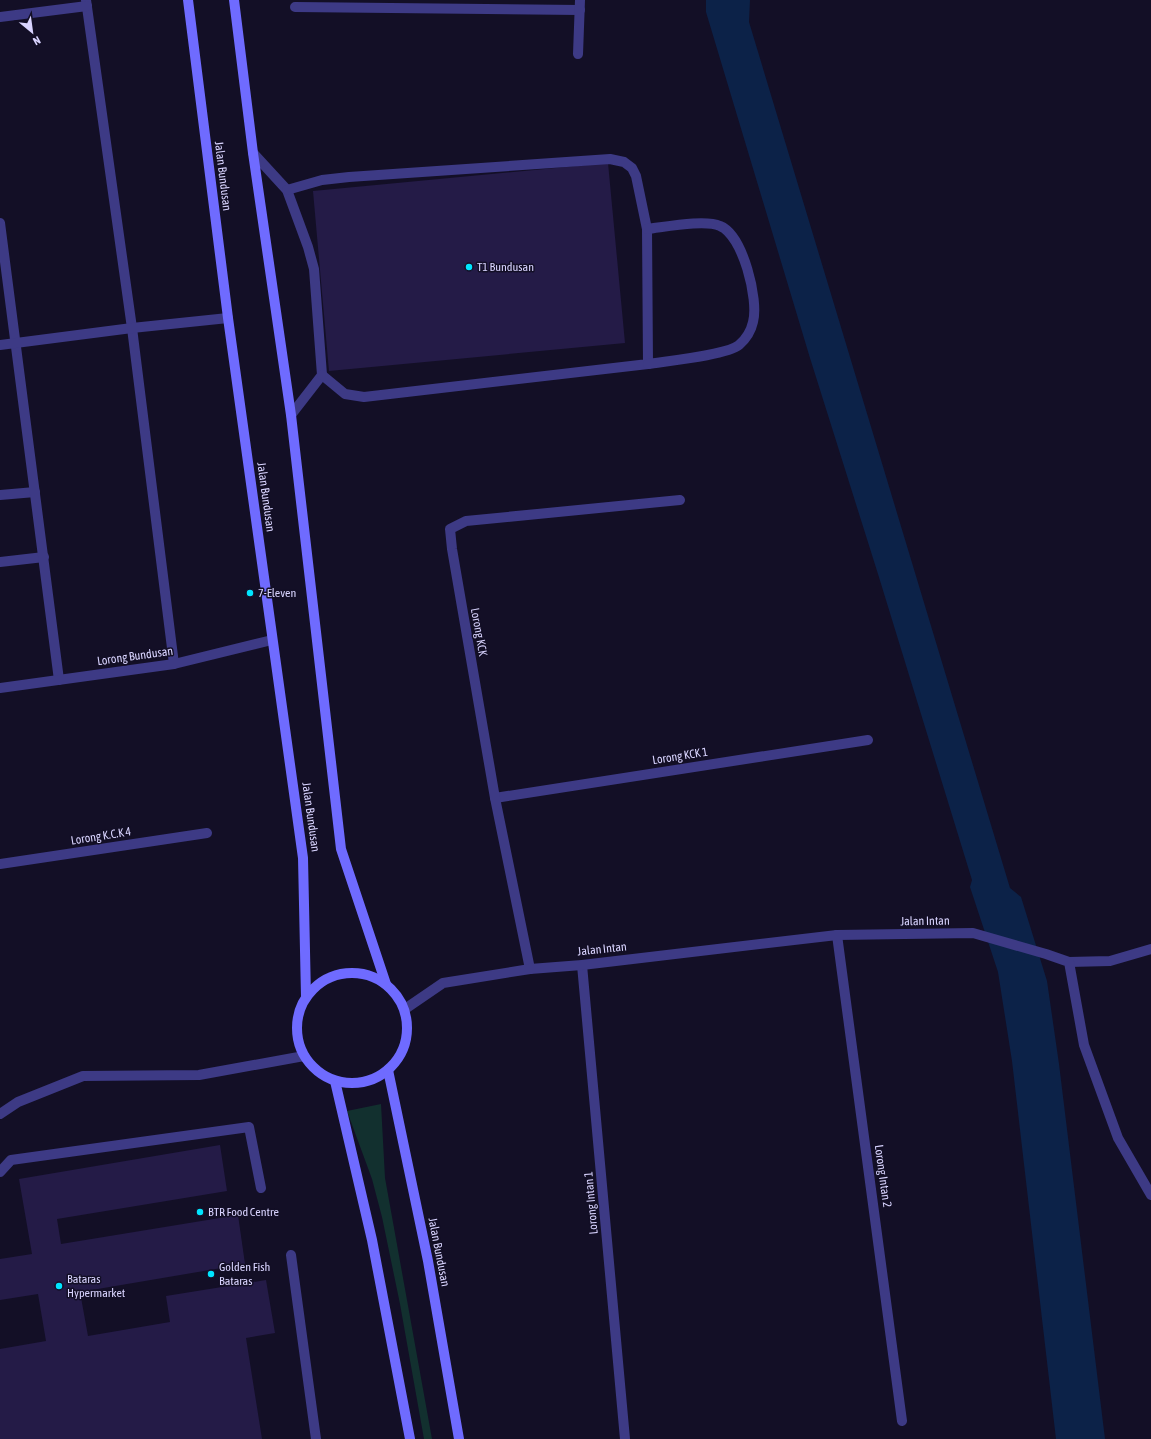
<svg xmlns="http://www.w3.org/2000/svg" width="1151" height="1439" font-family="'Asap Condensed',sans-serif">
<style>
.green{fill:#12302f}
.water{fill:#0c2248}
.building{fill:#241b47}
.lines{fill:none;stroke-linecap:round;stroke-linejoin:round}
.lane{stroke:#3d3a85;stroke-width:10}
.street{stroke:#3d3a85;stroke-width:10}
.secondary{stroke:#6f6bff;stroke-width:10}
.poi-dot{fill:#00e5ff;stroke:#130f26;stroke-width:1.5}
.labels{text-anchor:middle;stroke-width:3;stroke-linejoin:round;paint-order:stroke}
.street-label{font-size:12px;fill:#d9d4ff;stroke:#130f26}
.poi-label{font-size:12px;fill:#d9d4ff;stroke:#130f26;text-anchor:start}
</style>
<rect width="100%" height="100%" fill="#130f26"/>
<polygon class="green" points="381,1104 385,1178 432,1439 424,1439 400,1304 382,1217 372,1179 347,1111"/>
<polygon class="water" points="706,0 750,0 749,22 1010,888 1021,897 1047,981 1059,1064 1105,1439 1056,1439 1012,1061 998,972 970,887 972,880 878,574 810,358 706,12"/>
<g class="building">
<polygon points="608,163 625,343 329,371 313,191"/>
<polygon points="220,1145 227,1191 57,1219 61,1244 238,1215 245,1264 80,1292 88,1336 170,1322 166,1296 266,1280 275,1333 246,1338 262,1439 0,1439 0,1349 46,1341 38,1294 0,1300 0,1259 32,1254 19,1179"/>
</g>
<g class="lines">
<g class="lane">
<polyline points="253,153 287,190 308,247 314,269 322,375 291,415"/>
<polyline points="287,190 322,180 349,177 610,159 624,162 632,168 636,176 647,229 648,364 364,397 345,394 322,375"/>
<path d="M647,229C665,227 705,219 720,226C743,235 759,300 753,322C751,331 746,339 739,345C727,355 667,361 648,364"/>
<polyline points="0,495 35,492"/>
<polyline points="0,562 44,557"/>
<polyline points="0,1172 11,1160 249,1127 261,1188"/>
<polyline points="291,1255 316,1439"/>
</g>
<g class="street">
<polyline points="86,0 132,328 174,664"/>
<polyline points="295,7 580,10"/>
<polyline points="0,17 87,6"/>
<polyline points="578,54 580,0"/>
<polyline points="0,223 59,680"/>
<polyline points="0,345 132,328 228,318"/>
<polyline points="0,688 174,664 272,640"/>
<polyline points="495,798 868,740"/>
<polyline points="0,864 207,833"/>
<polyline points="837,935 902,1421"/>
<polyline points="1069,962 1110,961 1151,949"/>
<polyline points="582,965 625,1439"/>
<polyline points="530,969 495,798 452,549 450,529 466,521 680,500"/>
<polyline points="405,1009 443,983 530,969 582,965 837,935 973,933 1046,954 1069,962 1084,1045 1118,1138 1151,1195"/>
<polyline points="0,1114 18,1102 83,1076 199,1075 304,1056"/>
</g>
<g class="secondary">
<polyline points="188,0 228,318 303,858 306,997"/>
<polyline points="234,0 253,153 291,415 341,849 386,984"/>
<circle cx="352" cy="1028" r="55"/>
<polyline points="388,1070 428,1261 459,1439"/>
<polyline points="335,1081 372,1240 410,1439"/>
</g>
</g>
<g class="poi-dot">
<circle cx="469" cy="267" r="4"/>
<circle cx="250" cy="593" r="4"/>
<circle cx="200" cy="1212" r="4"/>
<circle cx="211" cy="1274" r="4"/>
<circle cx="59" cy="1286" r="4"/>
</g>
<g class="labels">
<g class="street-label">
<text transform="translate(223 176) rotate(83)" y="4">Jalan Bundusan</text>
<text transform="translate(266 497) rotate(82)" y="4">Jalan Bundusan</text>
<text transform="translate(479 632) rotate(80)" y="4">Lorong KCK</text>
<text transform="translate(135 656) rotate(-8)" y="4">Lorong Bundusan</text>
<text transform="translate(680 756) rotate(-9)" y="4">Lorong KCK 1</text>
<text transform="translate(311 817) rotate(82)" y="4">Jalan Bundusan</text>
<text transform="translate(101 836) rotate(-9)" y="4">Lorong K.C.K 4</text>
<text transform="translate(925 921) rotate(-1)" y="4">Jalan Intan</text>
<text transform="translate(602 949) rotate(-6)" y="4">Jalan Intan</text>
<text transform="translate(883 1176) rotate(82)" y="4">Lorong Intan 2</text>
<text transform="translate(591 1203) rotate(-95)" y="4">Lorong Intan 1</text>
<text transform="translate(439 1252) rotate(79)" y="4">Jalan Bundusan</text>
</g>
<g class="poi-label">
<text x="477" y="271">T1 Bundusan</text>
<text x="258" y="597">7-Eleven</text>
<text x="208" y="1216">BTR Food Centre</text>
<text x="219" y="1271">Golden Fish<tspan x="219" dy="14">Bataras</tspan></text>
<text x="67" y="1283">Bataras<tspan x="67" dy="14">Hypermarket</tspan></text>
</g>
</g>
<g transform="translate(32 32) rotate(151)" stroke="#130f26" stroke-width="3" paint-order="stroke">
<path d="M0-3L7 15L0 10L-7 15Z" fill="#d9d4ff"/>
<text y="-6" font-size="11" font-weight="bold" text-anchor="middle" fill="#d9d4ff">N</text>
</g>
</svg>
